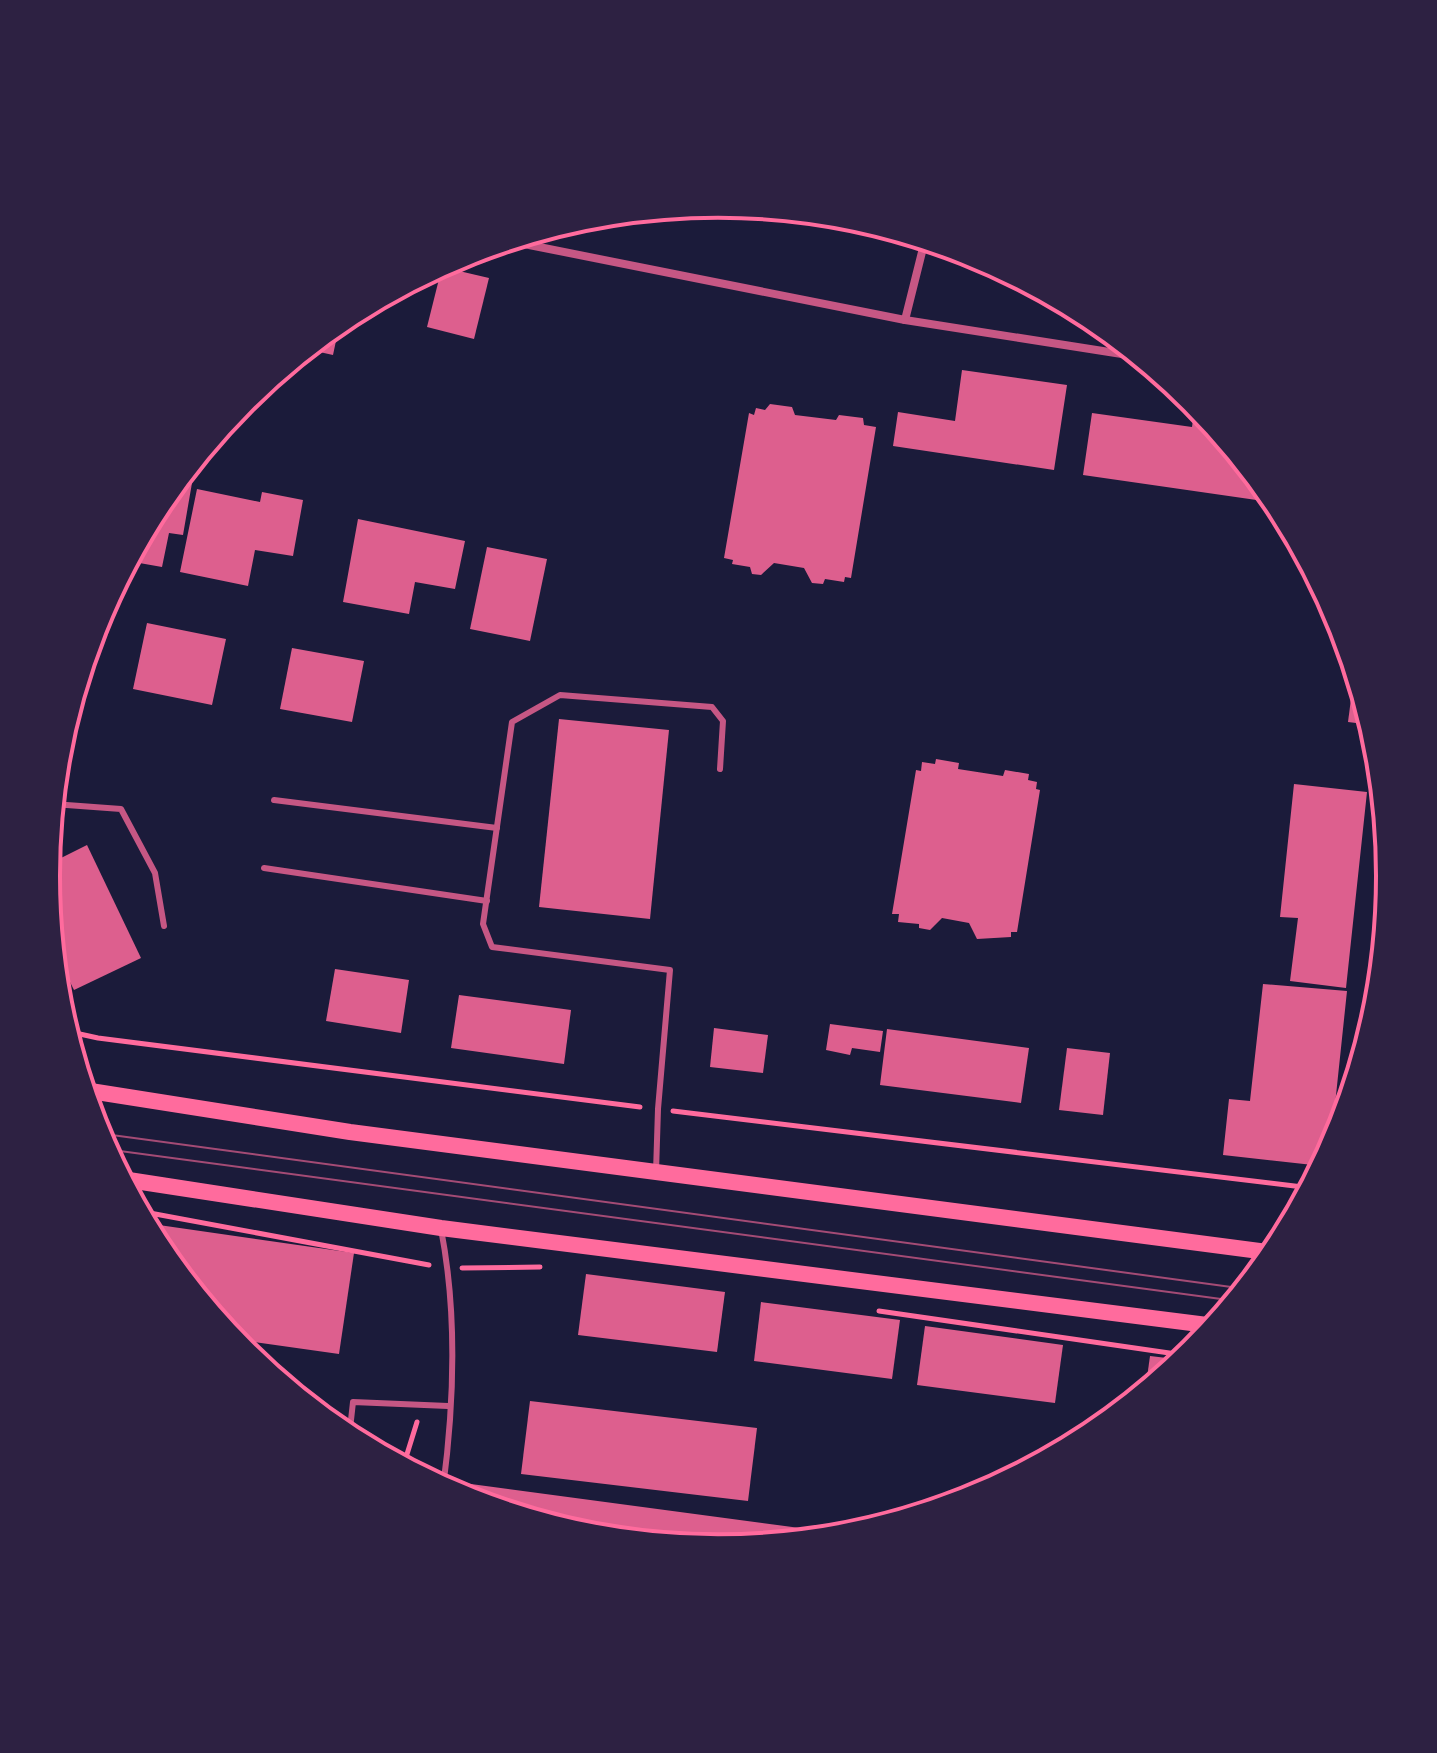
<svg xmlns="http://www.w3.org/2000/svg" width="1437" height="1753" font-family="'Libre Baskerville',serif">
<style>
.building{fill:#dd5f8e}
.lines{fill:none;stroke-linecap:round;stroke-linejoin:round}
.path{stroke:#ff6b9d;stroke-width:5}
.service{stroke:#c65784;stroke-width:6}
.minor{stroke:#c65784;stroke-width:8}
.secondary{stroke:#ff6b9d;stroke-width:16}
.tram{stroke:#a44b75;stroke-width:2}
.rim{fill:none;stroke:#ff6b9d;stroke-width:4}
</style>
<rect width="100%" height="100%" fill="#1b1b3a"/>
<g class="building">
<polygon points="442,267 489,278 474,339 427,327"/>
<polygon points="340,322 333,355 306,349"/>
<polygon points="962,370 1067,385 1054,470 893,446 898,412 955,421"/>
<polygon points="770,404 792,407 795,415 836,420 839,415 863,418 864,425 876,427 851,578 845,577 844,582 825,579 823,584 812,583 804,568 774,563 761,575 752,574 750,567 732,564 733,560 724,558 749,413 754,415 756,408 765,410"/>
<polygon points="1195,405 1278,503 1083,475 1092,413 1192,427"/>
<polygon points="178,480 192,483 183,535 169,533 162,567 128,561 160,503"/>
<polygon points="197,489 260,502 262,492 303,500 293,556 255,550 248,586 180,572"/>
<polygon points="358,519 465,541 455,589 415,582 409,614 343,602"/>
<polygon points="487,547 547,559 530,641 470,629"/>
<polygon points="147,623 226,639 212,705 133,689"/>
<polygon points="292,648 364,661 352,722 280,709"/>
<polygon points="1355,668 1372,725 1348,722"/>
<polygon points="559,719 669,730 650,919 539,907"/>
<polygon points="936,759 959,763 958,769 1003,776 1005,770 1029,774 1028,780 1037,782 1036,789 1040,790 1017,932 1011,932 1011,937 977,939 969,923 942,918 930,930 919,928 919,924 898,922 899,914 892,914 916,770 921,771 922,762 935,764"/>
<polygon points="1294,784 1367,792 1346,988 1290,981 1298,918 1280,917"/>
<polygon points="87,845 141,958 74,990 53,948 46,876 47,865"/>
<polygon points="335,969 409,980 401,1033 326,1021"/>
<polygon points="1263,984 1347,991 1330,1152 1322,1166 1223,1155 1229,1099 1250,1101"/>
<polygon points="459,995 571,1010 564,1064 451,1048"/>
<polygon points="830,1024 883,1031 880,1052 852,1048 850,1055 826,1050"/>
<polygon points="714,1028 768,1035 763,1073 710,1067"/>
<polygon points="887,1029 1029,1048 1021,1103 880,1085"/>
<polygon points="1067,1048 1110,1053 1103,1115 1059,1110"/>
<polygon points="145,1223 354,1253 339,1354 232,1339 159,1250"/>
<polygon points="586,1274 725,1292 717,1352 578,1335"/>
<polygon points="761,1302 900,1320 892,1379 754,1361"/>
<polygon points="925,1326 1063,1345 1055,1403 917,1385"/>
<polygon points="1150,1356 1184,1360 1145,1392"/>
<polygon points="530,1401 757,1428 748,1501 521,1474"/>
<polygon points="456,1482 852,1535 718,1549 587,1536 461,1498 455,1494"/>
</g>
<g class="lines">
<g class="path">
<polyline points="66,1031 98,1038 640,1107"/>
<polyline points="673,1111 1311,1188"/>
<polyline points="139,1211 429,1265"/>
<polyline points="462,1268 540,1267"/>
<polyline points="879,1311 1190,1356"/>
<polyline points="403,1467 417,1422"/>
</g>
<g class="service">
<polyline points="274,800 497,828"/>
<polyline points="53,804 121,809 155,873 164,926"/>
<polyline points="264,868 487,901"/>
<polyline points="656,1172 658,1109 670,970 492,947 483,924 512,722 560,695 712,707 723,721 720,769"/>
<path d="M441,1229C457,1311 454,1405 443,1488"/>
<polyline points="349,1438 353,1402 448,1406"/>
</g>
<g class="minor">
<polyline points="509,241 905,320 1141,357"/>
<polyline points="905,320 925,240"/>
</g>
<g class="secondary">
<polyline points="84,1090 350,1132 1275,1253"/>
<polyline points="122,1179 441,1228 1215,1326"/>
</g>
<g class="tram">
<polyline points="97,1133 1246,1289"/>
<polyline points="105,1149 1236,1301"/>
</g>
</g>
<path d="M0 0H1437V1753H0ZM60 876a658 658 0 1 1 1316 0a658 658 0 1 1-1316 0Z" fill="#2d2142" fill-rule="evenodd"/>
<path class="rim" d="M60 876a658 658 0 1 1 1316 0a658 658 0 1 1-1316 0Z"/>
</svg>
